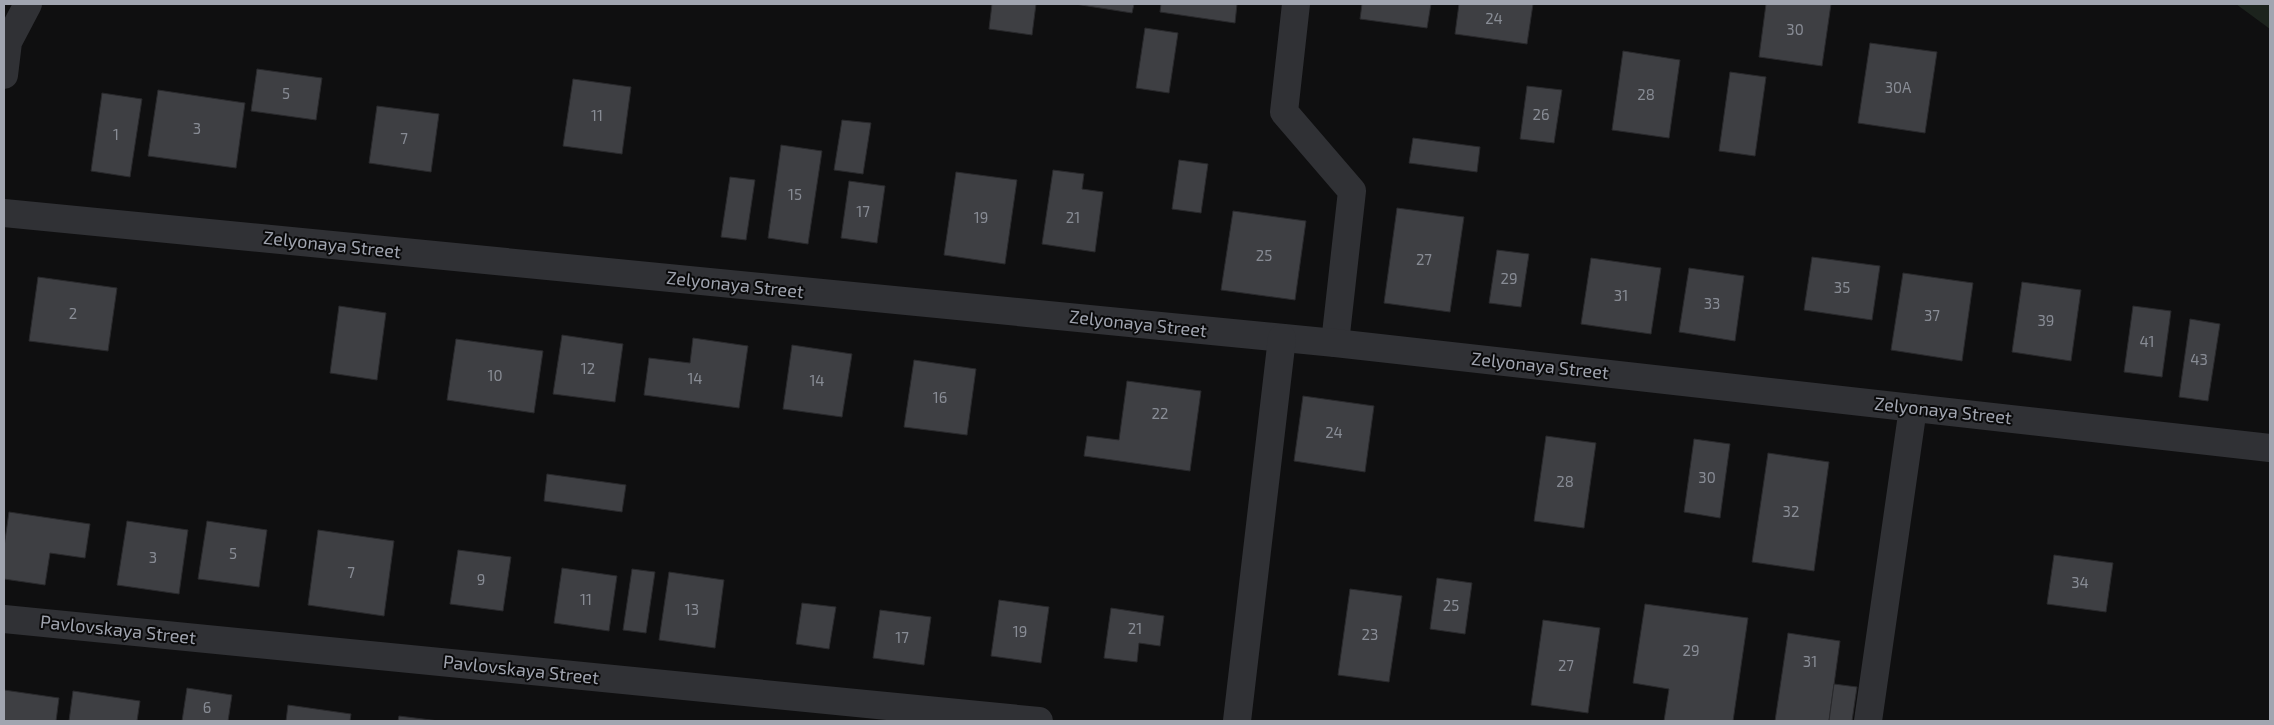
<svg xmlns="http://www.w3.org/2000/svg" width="2274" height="725" font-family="'Exo 2',sans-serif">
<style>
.green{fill:#1c231d}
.building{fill:#3e3f43;stroke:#29292c}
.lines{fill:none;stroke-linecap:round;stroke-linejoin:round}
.minor{stroke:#303135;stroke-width:28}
.labels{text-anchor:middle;stroke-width:4;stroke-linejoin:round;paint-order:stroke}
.number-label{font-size:15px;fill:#888c95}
.street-label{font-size:18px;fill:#a1a5b0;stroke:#0a0a0b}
</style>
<rect width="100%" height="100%" fill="#0f0f10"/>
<polygon class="green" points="2236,4 2270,4 2270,29"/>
<g class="building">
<polygon points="992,4 1036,4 1032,35 989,29"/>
<polygon points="1075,4 1134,4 1132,13"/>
<polygon points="1161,4 1237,4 1235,23 1160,12"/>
<polygon points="1362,4 1431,4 1427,28 1360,19"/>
<polygon points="1459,4 1533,4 1527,44 1455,34"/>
<polygon points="1766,4 1831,4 1822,66 1759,57"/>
<polygon points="1145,28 1178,33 1169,93 1136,88"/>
<polygon points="1870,43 1937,52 1925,133 1858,123"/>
<polygon points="1623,51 1680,60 1669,138 1612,130"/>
<polygon points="257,69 322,78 316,120 251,111"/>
<polygon points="1730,72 1766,77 1755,156 1719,151"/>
<polygon points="573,79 631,87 622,154 563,146"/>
<polygon points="1527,86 1562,90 1554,143 1520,139"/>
<polygon points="158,90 245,103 236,168 148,156"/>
<polygon points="102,93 142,99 130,177 91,171"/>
<polygon points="377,106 439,114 431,172 369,163"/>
<polygon points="842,120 871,123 863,174 834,170"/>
<polygon points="1413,138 1480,147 1477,172 1409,163"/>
<polygon points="781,145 822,151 808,244 768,238"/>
<polygon points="1179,160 1208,164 1201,213 1172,209"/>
<polygon points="1053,170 1084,174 1082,189 1103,192 1095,252 1042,244"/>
<polygon points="956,172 1017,180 1005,264 944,255"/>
<polygon points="730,177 755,180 746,240 721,237"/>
<polygon points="849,181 885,186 877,243 841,238"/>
<polygon points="1397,208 1464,217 1450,312 1384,303"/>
<polygon points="1233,211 1306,221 1295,300 1221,290"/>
<polygon points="1497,250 1529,254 1521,307 1489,303"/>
<polygon points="1812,257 1880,266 1872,320 1804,310"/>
<polygon points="1591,258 1661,268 1651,334 1581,324"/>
<polygon points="1689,268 1744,276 1735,341 1679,332"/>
<polygon points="1903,273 1973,283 1962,361 1891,350"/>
<polygon points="38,277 117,288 108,351 29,341"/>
<polygon points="2022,282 2081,290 2071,361 2012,352"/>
<polygon points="339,306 386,313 377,380 330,373"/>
<polygon points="2133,306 2171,311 2162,377 2124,372"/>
<polygon points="2190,319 2220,324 2208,401 2179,397"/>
<polygon points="562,335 623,344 615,402 553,394"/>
<polygon points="693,338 748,346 739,408 644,395 649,358 690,363"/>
<polygon points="456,339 543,351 534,413 447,400"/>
<polygon points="792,345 852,354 842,417 783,409"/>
<polygon points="914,360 976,369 967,435 904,427"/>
<polygon points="1127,381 1201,391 1190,471 1084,456 1087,436 1119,440"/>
<polygon points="1303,396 1374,406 1365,472 1294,461"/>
<polygon points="1546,436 1596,443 1584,528 1534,521"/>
<polygon points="1694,439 1730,444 1720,518 1684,512"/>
<polygon points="1768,453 1829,462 1814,571 1752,562"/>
<polygon points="547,474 626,485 622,512 544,501"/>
<polygon points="9,512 90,524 85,558 50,553 45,585 4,579 4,547"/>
<polygon points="127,521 188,530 179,594 117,585"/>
<polygon points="207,521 267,530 259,587 198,579"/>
<polygon points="318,530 394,541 384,616 308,605"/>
<polygon points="458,550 511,557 503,611 450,604"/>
<polygon points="2054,555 2113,563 2106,612 2047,604"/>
<polygon points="562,568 617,576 609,631 554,623"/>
<polygon points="632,569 655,572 646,633 623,630"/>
<polygon points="669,572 724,580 715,648 659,640"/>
<polygon points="1437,578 1472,583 1465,634 1430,629"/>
<polygon points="1350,589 1402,596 1389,682 1338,675"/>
<polygon points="999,600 1049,607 1041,663 991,656"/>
<polygon points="802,603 836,607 829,649 796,644"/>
<polygon points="1645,604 1748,618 1733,721 1664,721 1669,689 1633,683"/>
<polygon points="1111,608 1164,616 1160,646 1139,643 1137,662 1104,658"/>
<polygon points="880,610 931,617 924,665 873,658"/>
<polygon points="1543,620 1600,628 1588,713 1531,705"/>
<polygon points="1788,633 1840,641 1829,721 1775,721"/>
<polygon points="1834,684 1857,687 1852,721 1829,721"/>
<polygon points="187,688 232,695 228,721 182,721"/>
<polygon points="4,690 59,698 56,721 4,721"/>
<polygon points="73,691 140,701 137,721 69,721"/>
<polygon points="288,705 351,714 350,721 286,721"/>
<polygon points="399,716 439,721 398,721"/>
</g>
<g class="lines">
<g class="minor">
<polyline points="1296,4 1284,112 1352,191 1335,343"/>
<polyline points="4,75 8,42 28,4"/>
<polyline points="4,213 1335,343 2270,448"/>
<polyline points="4,619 1039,721"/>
<polyline points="1237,721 1282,338"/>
<polyline points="1868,721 1913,408"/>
</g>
</g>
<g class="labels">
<g class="number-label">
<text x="1494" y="24">24</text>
<text x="1795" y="35">30</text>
<text x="1898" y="93">30А</text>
<text x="286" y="99">5</text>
<text x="1646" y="100">28</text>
<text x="1541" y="120">26</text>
<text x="597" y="121">11</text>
<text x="197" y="134">3</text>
<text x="116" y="140">1</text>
<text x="404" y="144">7</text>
<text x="795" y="200">15</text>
<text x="863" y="217">17</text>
<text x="981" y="223">19</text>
<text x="1073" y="223">21</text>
<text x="1264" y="261">25</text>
<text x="1424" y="265">27</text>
<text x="1509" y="284">29</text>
<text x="1842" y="293">35</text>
<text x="1621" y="301">31</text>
<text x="1712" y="309">33</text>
<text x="73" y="319">2</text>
<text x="1932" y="321">37</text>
<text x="2046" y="326">39</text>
<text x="2147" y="347">41</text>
<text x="2199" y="365">43</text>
<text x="588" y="374">12</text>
<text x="495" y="381">10</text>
<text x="695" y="384">14</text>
<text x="817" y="386">14</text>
<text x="940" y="403">16</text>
<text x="1160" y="419">22</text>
<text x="1334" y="438">24</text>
<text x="1707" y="483">30</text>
<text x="1565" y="487">28</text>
<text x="1791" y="517">32</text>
<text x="233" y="559">5</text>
<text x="153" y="563">3</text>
<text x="351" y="578">7</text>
<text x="481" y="585">9</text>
<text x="2080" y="588">34</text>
<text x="586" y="605">11</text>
<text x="1451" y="611">25</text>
<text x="692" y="615">13</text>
<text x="1135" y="634">21</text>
<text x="1020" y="637">19</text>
<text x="1370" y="640">23</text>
<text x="902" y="643">17</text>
<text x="1691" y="656">29</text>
<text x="1810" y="667">31</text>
<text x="1566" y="671">27</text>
<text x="207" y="713">6</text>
</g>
<g class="street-label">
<text transform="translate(332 245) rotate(6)" y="6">Zelyonaya Street</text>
<text transform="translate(735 285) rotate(6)" y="6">Zelyonaya Street</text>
<text transform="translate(1138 324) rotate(6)" y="6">Zelyonaya Street</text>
<text transform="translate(1540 366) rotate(6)" y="6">Zelyonaya Street</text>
<text transform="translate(1943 411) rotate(6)" y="6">Zelyonaya Street</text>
<text transform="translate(118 630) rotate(6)" y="6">Pavlovskaya Street</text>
<text transform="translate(521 670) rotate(6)" y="6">Pavlovskaya Street</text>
</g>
</g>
<rect width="2274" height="725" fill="none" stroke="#a1a5b0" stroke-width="10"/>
</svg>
